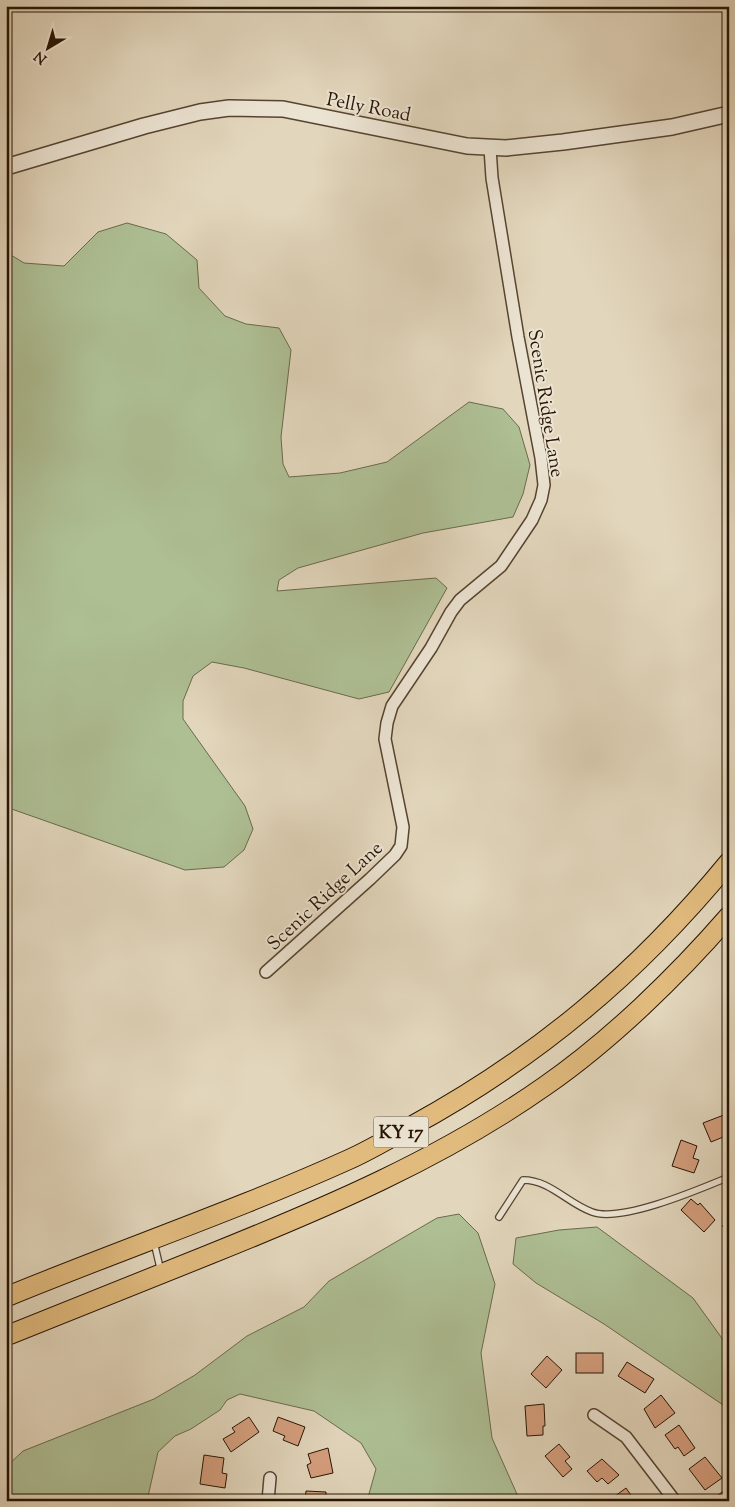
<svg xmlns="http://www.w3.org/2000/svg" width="735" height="1507" font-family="'Sorts Mill Goudy',serif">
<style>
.green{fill:#aebf94;stroke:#6a6a4c}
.building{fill:#d59f7e;stroke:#271403}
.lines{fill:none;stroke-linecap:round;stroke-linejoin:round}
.service-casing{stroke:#564431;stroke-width:8}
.minor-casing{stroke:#564431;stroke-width:14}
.tertiary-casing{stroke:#564431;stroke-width:18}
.primary-casing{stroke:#271403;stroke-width:21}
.service{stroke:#ece4d3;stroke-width:5.5}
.minor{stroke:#ece4d3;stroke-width:11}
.tertiary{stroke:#ece4d3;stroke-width:15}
.primary{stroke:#e1bb7e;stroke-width:19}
.labels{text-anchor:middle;stroke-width:4;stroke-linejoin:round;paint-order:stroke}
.shield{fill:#ece4d3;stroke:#625241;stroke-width:1}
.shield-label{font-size:18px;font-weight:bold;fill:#271403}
.street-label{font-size:19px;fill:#271403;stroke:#ece4d3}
</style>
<rect width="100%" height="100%" fill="#e2d6bc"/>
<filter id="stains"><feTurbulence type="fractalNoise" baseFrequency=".004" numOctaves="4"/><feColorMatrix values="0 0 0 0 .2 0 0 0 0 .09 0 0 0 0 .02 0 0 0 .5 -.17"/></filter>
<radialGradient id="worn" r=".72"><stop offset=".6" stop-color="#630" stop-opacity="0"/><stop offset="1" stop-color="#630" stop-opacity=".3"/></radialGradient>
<g class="green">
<polygon points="127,223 166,234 197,260 199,288 225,316 246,324 279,328 291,350 281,437 283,464 289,477 340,473 387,462 469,402 503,409 519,427 530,465 523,494 513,517 423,533 298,568 279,580 277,591 436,578 447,588 389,692 359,699 244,668 212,662 193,676 183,701 183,719 245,806 253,829 244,850 224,867 185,870 6,807 6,252 24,263 64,266 98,232"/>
<polygon points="459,1214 478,1233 495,1284 481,1353 492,1438 520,1501 367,1501 376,1469 361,1443 314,1411 240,1394 227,1400 220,1410 191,1429 175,1436 158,1452 147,1501 16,1501 6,1494 6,1467 23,1451 154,1399 195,1375 247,1336 304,1307 329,1281 437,1218"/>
<polygon points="597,1227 693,1298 729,1348 729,1409 604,1324 536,1283 513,1264 516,1238 559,1230"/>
</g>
<g class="building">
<polygon points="729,1113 729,1127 725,1128 728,1135 711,1142 703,1123"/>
<polygon points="681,1140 697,1146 693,1158 699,1160 694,1173 672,1166"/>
<polygon points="691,1199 698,1205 700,1203 715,1220 704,1232 681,1210"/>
<polygon points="729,1219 729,1232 722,1226"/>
<rect x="576" y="1353" width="27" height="20"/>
<polygon points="547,1356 562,1370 546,1388 531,1374"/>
<polygon points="627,1362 654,1379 645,1393 618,1376"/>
<polygon points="661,1395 675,1413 655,1428 644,1409"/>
<polygon points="544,1404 545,1426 543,1426 543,1435 527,1436 525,1406"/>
<polygon points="249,1417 259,1432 231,1452 223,1439 235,1432 232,1428"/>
<polygon points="278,1417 305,1427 298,1446 283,1440 285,1436 273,1431"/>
<polygon points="679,1425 695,1448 684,1456 678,1447 675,1449 665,1435"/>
<polygon points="559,1444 570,1457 565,1461 572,1469 563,1477 545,1456"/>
<polygon points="328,1448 333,1473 311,1478 307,1465 311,1463 308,1454"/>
<polygon points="204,1455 224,1458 222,1473 227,1474 225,1488 200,1484"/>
<polygon points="705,1457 722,1478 705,1490 689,1469"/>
<polygon points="602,1459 619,1475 608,1484 602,1478 597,1482 587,1471"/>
<polygon points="729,1487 729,1501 716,1501 714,1498"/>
<polygon points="626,1488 635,1501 612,1501 611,1499"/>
<polygon points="306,1491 326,1492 326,1501 305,1501"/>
<polygon points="212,1497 232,1499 231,1501 211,1501"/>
</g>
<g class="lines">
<g class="service-casing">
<g id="service">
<path d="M499,1217L523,1180C550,1180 567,1203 592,1212C621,1223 700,1189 729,1177"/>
<polyline points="154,1242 161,1272"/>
</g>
</g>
<g class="minor-casing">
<g id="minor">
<polyline points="266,972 370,879 395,855 401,846 403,827 385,739 387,723 392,706 431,648 451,612 460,600 501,566 532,520 541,500 544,485 541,458 518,337 492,178 490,148"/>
<polyline points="594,1415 626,1437 675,1501"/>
<polyline points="268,1501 270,1478"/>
</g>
</g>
<g class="tertiary-casing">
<polyline id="tertiary" points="6,167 144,126 200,112 229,108 283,109 467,146 506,148 563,142 672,127 729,114"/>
</g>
<g class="primary-casing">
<g id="primary">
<path d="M6,1297C120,1250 237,1210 350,1159C370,1150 390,1138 410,1127C537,1058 638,973 729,862"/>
<path d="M6,1336C73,1309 140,1282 208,1255C325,1208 441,1159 545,1086C610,1041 677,976 729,916"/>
</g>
</g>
<use href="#service" class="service"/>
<use href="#minor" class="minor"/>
<use href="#tertiary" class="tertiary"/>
<use href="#primary" class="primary"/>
</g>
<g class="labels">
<rect class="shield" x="373.5" y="1116.5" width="55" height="31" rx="4"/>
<g class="shield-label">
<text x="401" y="1138">KY 17</text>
</g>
<g class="street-label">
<text transform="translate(369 106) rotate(11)" y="7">Pelly Road</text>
<text transform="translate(547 403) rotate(81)" y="7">Scenic Ridge Lane</text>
<text transform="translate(324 895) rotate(-43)" y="7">Scenic Ridge Lane</text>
</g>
</g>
<rect width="735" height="1507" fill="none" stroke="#e2d6bc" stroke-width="25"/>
<rect x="8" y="8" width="720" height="1492" fill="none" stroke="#271403" stroke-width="2.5"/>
<rect x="12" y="12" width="710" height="1482" fill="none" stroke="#271403"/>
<g transform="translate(48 48) rotate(218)" stroke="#ece4d3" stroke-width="4" paint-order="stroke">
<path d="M0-4L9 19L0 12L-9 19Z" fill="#271403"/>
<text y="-8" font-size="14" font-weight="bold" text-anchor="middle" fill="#271403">N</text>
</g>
<rect width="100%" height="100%" filter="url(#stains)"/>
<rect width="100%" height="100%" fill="url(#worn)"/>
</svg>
